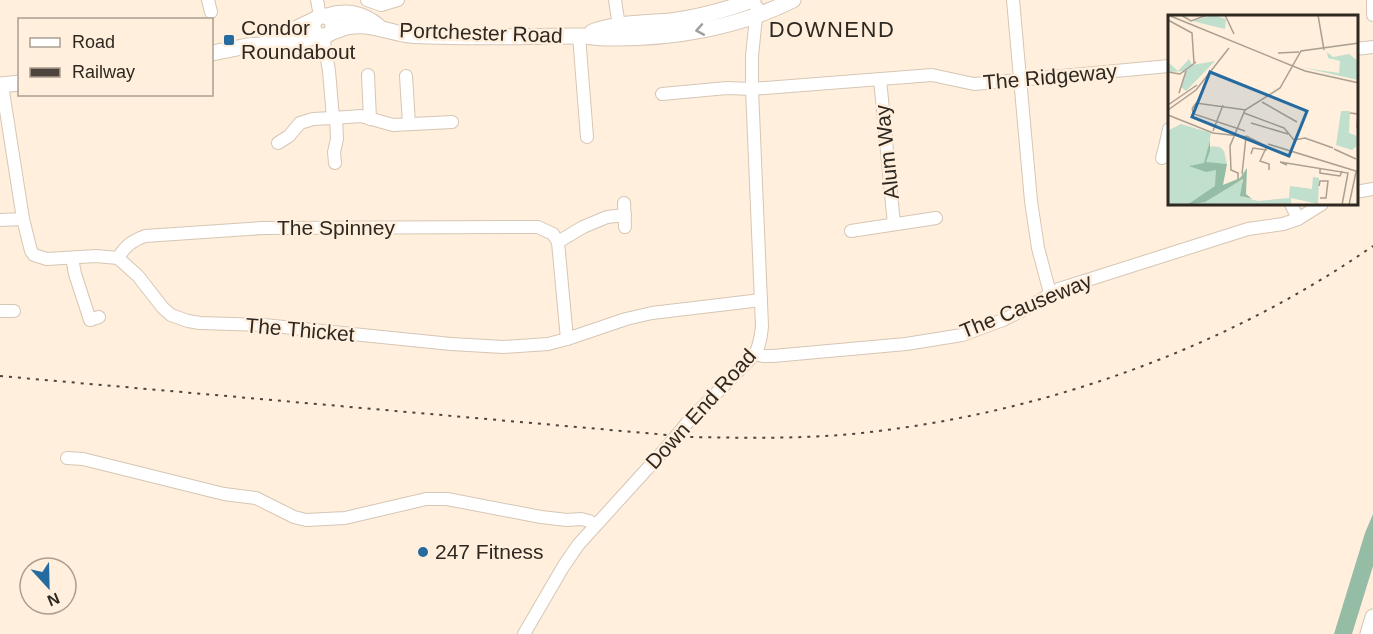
<svg xmlns="http://www.w3.org/2000/svg" width="1373" height="634" font-family="Helvetica,sans-serif">
<style>
.forest{fill:#95bca5}
.lines{fill:none;stroke-linecap:round;stroke-linejoin:round}
.minor-casing{stroke:#d6c6b5;stroke-width:14}
.major-casing{stroke:#d6c6b5;stroke-width:17}
.minor{stroke:#fff;stroke-width:12}
.major{stroke:#fff;stroke-width:15}
.rail{stroke:#4d453d;stroke-width:2;stroke-dasharray:3 6;stroke-linecap:butt}
.minor-bridge-casing{stroke:#d6c6b5;stroke-width:14;stroke-linecap:butt}
.minor-bridge{stroke:#fff;stroke-width:12}
.oneway{stroke:#a19e9b}
.poi-dot{fill:#266ba0;stroke:#ffefdc;stroke-width:2}
.labels{text-anchor:middle;stroke-width:5;stroke-linejoin:round;paint-order:stroke}
.poi-label{font-size:21px;fill:#2e2821;stroke:#ffefdc;text-anchor:start}
.street-label{font-size:21px;fill:#2e2821;stroke:#ffefdc}
.neighbourhood-label{font-size:22px;letter-spacing:1.5px;fill:#2e2821;stroke:#ffefdc}
.inset-road{fill:none;stroke:#ab9f91;stroke-width:1.5}
.view{fill:#266ba0;fill-opacity:0.15;stroke:#266ba0;stroke-width:3}
.inset-edge{fill:none;stroke:#2e2821;stroke-width:3}
</style>
<rect width="100%" height="100%" fill="#ffefdc"/>
<polygon class="forest" points="1373,514 1373,566 1352,634 1334,634 1365,533"/>
<g class="lines">
<g class="minor-casing">
<g id="minor">
<polyline points="208,0 211,12"/>
<polyline points="317,0 320,16"/>
<polyline points="367,0 381,5 398,0"/>
<polyline points="615,0 619,26"/>
<polyline points="1013,0 1031,201 1038,248 1050,293"/>
<polyline points="1373,0 1373,15"/>
<polyline points="323,36 329,71 333,118 361,116 393,125 452,122"/>
<polyline points="579,36 587,137"/>
<polyline points="1356,49 1373,47"/>
<polyline points="368,75 370,119"/>
<polyline points="406,76 409,124"/>
<polyline points="880,79 894,224"/>
<polyline points="2,85 23,219 31,251 34,255 47,259 96,256 118,258 138,276 163,308 171,315 188,321 200,323 264,325 451,344 503,347 548,344 567,339 626,319 652,313 761,300"/>
<polyline points="662,94 727,88 752,89 932,75 974,84 986,83 1169,66"/>
<polyline points="1169,129 1166,143 1169,144"/>
<polyline points="278,143 289,136 300,123 313,119 333,118"/>
<polyline points="1162,158 1166,143"/>
<polyline points="335,163 334,152 337,139 336,117"/>
<polyline points="1356,192 1373,189"/>
<polyline points="624,203 625,227"/>
<polyline points="1291,204 1298,219"/>
<polyline points="0,220 23,219"/>
<polyline points="851,231 936,218"/>
<polyline points="558,242 567,339"/>
<polyline points="72,258 75,274 90,320 99,317"/>
<path d="M118,258C125,246 132,241 145,236L263,228L538,227L553,234L558,242L583,227L607,217L625,215"/>
<polyline points="0,311 14,311"/>
<polyline points="755,354 763,356 773,356 906,344 962,335 1003,320 1027,308 1059,289 1248,229 1283,224 1298,219 1322,204"/>
<path d="M687,423L755,354C760,345 761,336 762,326L752,89V56L757,7"/>
<polyline points="67,458 83,459 224,494 256,498 294,517 306,520 345,518 426,499 447,499 541,517 567,520 581,519 589,521 595,525"/>
<polyline points="524,634 563,567 578,545 667,447"/>
</g>
</g>
<g class="major-casing">
<g id="major">
<circle cx="323" cy="26" r="10"/>
<path d="M327,16C345,10 363,13 378,26"/>
<path d="M332,32C339,30 346,26 354,26C371,24 386,31 403,34C412,36 421,36 430,36C480,38 530,36 580,36C589,36 598,38 608,38C671,39 737,28 793,0"/>
<path d="M592,32C613,23 647,23 671,21C700,17 726,10 753,0"/>
<polyline points="268,37 291,31 316,19"/>
<polyline points="212,53 247,46 287,43 320,36"/>
<polyline points="0,85 20,83"/>
<polyline points="1368,634 1373,617"/>
</g>
</g>
<use href="#minor" class="minor"/>
<use href="#major" class="major"/>
<path class="rail" d="M0,376L690,437C747,438 805,439 862,433C1043,413 1223,350 1373,246"/>
<g class="minor-bridge-casing">
<polyline id="minor-bridge" points="667,447 687,423"/>
</g>
<use href="#minor-bridge" class="minor-bridge"/>
</g>
<defs><path id="oneway-chevron" d="M-2-3.5L2.5 0L-2 3.5" fill="none" stroke-width="1.6" stroke-linecap="round" stroke-linejoin="round" transform="scale(1.5)"/></defs>
<use class="oneway" href="#oneway-chevron" transform="translate(700 30) rotate(170)"/>
<g class="poi-dot">
<rect x="223" y="34" width="12" height="12" rx="3"/>
<circle cx="423" cy="552" r="6"/>
</g>
<g class="labels">
<g class="poi-label">
<text x="241" y="35">Condor<tspan x="241" dy="24">Roundabout</tspan></text>
<text x="435" y="559">247 Fitness</text>
</g>
<g class="street-label">
<text transform="translate(481 33) rotate(2)" y="7">Portchester Road</text>
<text transform="translate(1050 77) rotate(-5)" y="7">The Ridgeway</text>
<text transform="translate(887 152) rotate(-96)" y="7">Alum Way</text>
<text x="336" y="235">The Spinney</text>
<text transform="translate(1026 306) rotate(-22)" y="7">The Causeway</text>
<text transform="translate(300 330) rotate(5)" y="7">The Thicket</text>
<text transform="translate(701 409) rotate(-48)" y="7">Down End Road</text>
</g>
<g class="neighbourhood-label">
<text x="832" y="37">DOWNEND</text>
</g>
</g>
<g transform="translate(1168 15)">
<rect width="190" height="190" fill="#ffefdc"/>
<path d="M45,0L58,4L57,14L24,6ZM159,37L165,42L181,39L190,46V65L137,53L171,58L172,46L160,43ZM21,44L24,50L47,46L18,76L13,72L18,56L0,57V47L10,56ZM173,96H182L181,118L189,121V131L184,135L168,130ZM0,105L1,115L13,109L43,118L39,139L43,131L52,132L56,136L59,149L38,148L49,154L48,178L74,165V182L90,186L121,183L122,171L144,174L145,162L151,163L150,189L123,183V190H0Z" fill="#c1dfcd"/>
<path d="M42,125V136L38,147L59,149L55,170L72,163L79,153L78,179L84,184L72,181L75,164L37,187L19,190L47,171L48,155L38,157L21,151L36,148Z" fill="#95bca5"/>
<path class="inset-road" d="M0,0L137,56L191,68M13,0L23,6L39,0M57,0L66,19M150,0L156,35M0,5L24,18L26,48M110,38L131,37M0,57L12,59L28,47M11,78L18,56M94,87L129,107M0,90L29,70M24,94L26,99L77,116M24,94L28,88L78,95M0,95L28,75L61,33M76,98L116,113L126,125M182,98L190,99L189,113M0,100L45,118L81,122M83,108L120,119M45,116L55,90M78,121L98,131M126,125L137,123L165,133M100,129L191,157M99,131L92,146L101,149V155M166,134L188,144M83,139L85,133L99,135M119,150L112,147L180,158L174,190M152,153V158L172,161L174,156M74,159L78,122M70,164V158L63,155L62,131L77,95L112,73L133,36L191,28M151,171L152,166H160L158,183H152M181,190L188,157"/>
<path class="view" d="M42,57L139,96L121,141L24,102Z"/>
<rect width="190" height="190" class="inset-edge"/>
</g>
<rect x="18" y="18" width="195" height="78" fill="#ffefdc" stroke="#ab9f91" stroke-width="1.5"/>
<rect x="30" y="38" width="30" height="9" fill="#ffffff" stroke="#ab9f91" stroke-width="1.5"/>
<text x="72" y="48" font-size="18" fill="#2e2821">Road</text>
<rect x="30" y="68" width="30" height="9" fill="#4d453d" stroke="#ab9f91" stroke-width="1.5"/>
<text x="72" y="78" font-size="18" fill="#2e2821">Railway</text>
<g transform="translate(48 586) rotate(158)"><circle r="28" fill="#ffefdc" stroke="#ab9f91" stroke-width="1.5"/>
<path d="M0-4.5L10 22L0 15L-10 22Z" fill="#266ba0"/>
<text y="-9" font-size="16" font-weight="bold" text-anchor="middle" fill="#2e2821">N</text>
</g>
</svg>
